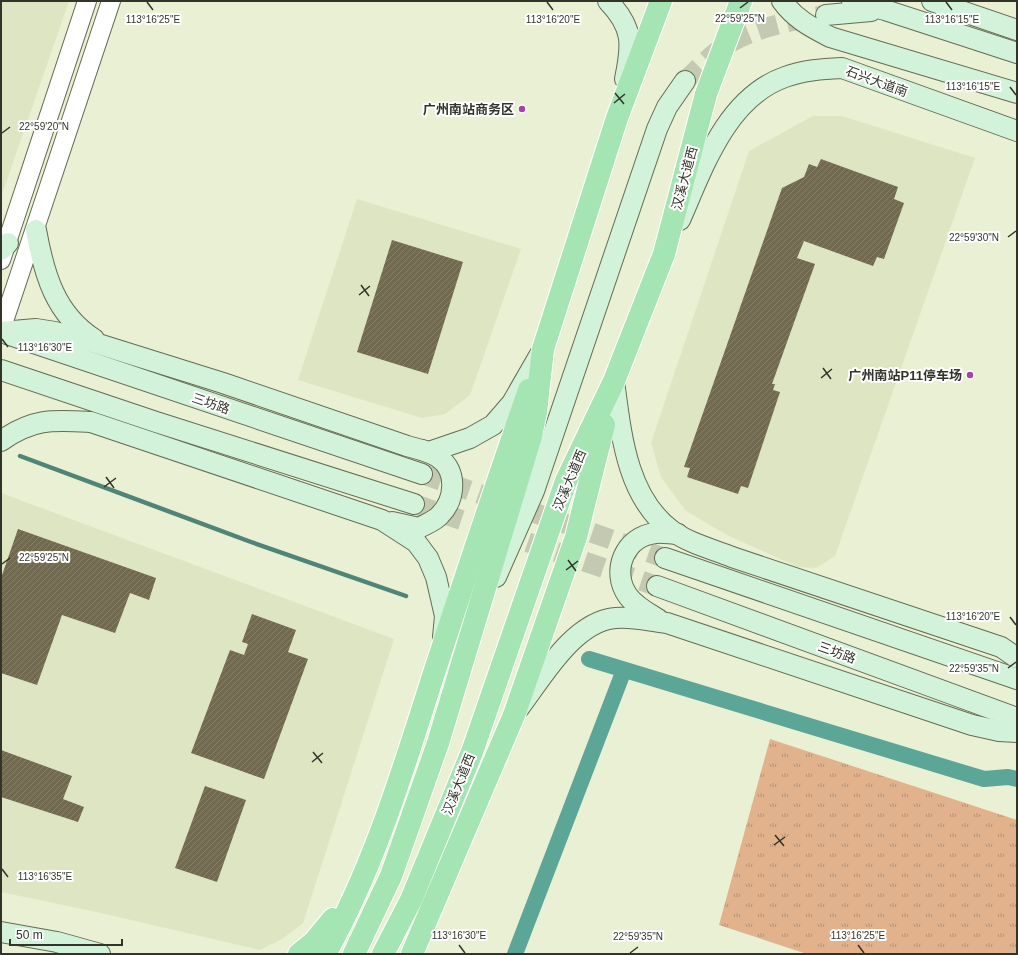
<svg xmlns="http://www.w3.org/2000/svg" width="1018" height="955" font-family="Helvetica,'Noto Sans SC',sans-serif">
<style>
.built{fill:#dde5c3}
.grass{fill:url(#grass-tufts)}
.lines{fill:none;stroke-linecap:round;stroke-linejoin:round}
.stream{stroke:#4f8476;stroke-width:4.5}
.canal{stroke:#5ca697;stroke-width:16}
.building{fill:url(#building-hatch)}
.secondary-tunnel{stroke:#c4cab2;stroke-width:20;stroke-dasharray:20 10;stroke-linecap:butt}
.tertiary-casing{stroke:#666c54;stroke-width:20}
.secondary-casing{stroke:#666c54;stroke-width:22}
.primary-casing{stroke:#fff;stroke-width:24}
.tertiary{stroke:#fff;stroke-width:18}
.secondary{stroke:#d2f2d9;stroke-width:20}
.primary{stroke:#a4e5b3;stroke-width:22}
.ticks{fill:none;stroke:#32342a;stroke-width:1.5}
.poi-dot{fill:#a842a6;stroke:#fff;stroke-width:1.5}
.labels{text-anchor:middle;stroke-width:4;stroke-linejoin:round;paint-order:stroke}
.street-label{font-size:13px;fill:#32342a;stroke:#fff}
.poi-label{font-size:13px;font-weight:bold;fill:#32342a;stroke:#fff;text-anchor:end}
.ticks-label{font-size:10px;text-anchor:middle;fill:#32342a;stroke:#fff;stroke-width:4;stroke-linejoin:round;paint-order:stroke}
</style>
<defs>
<pattern id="grass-tufts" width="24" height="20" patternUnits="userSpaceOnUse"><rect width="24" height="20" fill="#e2b28d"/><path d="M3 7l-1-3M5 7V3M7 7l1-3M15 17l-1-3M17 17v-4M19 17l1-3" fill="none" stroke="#b89273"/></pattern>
<pattern id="building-hatch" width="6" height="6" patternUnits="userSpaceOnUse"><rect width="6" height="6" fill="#726951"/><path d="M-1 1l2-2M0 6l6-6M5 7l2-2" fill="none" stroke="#867f6c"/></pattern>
</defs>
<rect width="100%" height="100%" fill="#e9f0d4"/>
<g class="built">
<polygon points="1,1 69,1 1,197"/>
<polygon points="813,116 842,116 975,158 835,556 816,568 798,567 729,536 686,511 661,477 651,443 749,151"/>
<polygon points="357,199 521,249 470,395 445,414 422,418 298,380"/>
<polygon points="1,493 394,639 303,923 282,939 260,950 101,913 1,892"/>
</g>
<polygon class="grass" points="770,739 1017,820 1017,954 807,954 719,925"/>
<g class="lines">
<polyline class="stream" points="20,456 251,542 406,596"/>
<g class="canal">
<polyline points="589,659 984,779 1008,777 1017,779"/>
<polyline points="515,954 624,670"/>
</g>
</g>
<g class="building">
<polygon points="821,159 898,187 894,199 904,203 884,259 877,257 873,266 804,241 797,258 815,264 772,384 775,384 773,390 780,392 748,488 741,486 738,494 687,477 690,468 684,467 782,188 804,177 809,164 817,167"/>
<polygon points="392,240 463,262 428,374 357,352"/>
<polygon points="18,529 156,578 149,600 130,593 115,633 62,615 37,685 1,673 1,578"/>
<polygon points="252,614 296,630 288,652 308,659 264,779 191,753 230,650 244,655 248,644 242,642"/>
<polygon points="1,750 72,776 63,799 84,807 78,822 1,797"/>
<polygon points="205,786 246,800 217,882 175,868"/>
</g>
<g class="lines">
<g class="secondary-tunnel">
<path d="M685,81C696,71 707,59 719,50C750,28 789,21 826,15"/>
<polyline points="422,474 665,558"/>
<polyline points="414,504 657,586"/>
</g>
<g class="tertiary-casing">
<g id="tertiary">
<polyline points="1,260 87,1"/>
<polyline points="1,330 111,1"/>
</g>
</g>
<g class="secondary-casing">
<g id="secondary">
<path d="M608,1C634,28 632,45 625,79"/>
<path d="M782,1C795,19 811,27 830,37L1017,93"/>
<polyline points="852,1 885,10 1017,53"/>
<polyline points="932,1 1017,30"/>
<polyline points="826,15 871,11"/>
<path d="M680,220C703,168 726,98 785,77C804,70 823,69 842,68L1017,131"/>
<path d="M36,230C44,274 55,314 94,339"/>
<polyline points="1,250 8,243"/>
<polyline points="1,332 36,329 55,332 92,342 223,383 407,446 429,452 470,438 493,425 512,403 543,349"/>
<polyline points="7,334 422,474"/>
<polyline points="1,370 156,422 414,504"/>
<path d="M614,381C621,432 626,496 671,530C688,543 712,549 732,557L1001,647L1017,658"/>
<path d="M1,441C33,418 53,420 91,422L382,520L416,542L428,558L436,577L445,616L443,637"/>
<path d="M392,522L419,528C426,524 435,521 440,515C455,500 458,471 439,458C434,454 427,452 422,450"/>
<polyline points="665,558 1017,679"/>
<polyline points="496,577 534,491 657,129 667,107 685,81"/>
<polyline points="657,586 1017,718"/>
<path d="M658,619C648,613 635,606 628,596C610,571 625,536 656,533C663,532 671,534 678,534"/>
<path d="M519,708C542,678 573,622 615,618C632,616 649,621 667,623L972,725L999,731L1017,732"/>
<polyline points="1,932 57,942 100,954"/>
</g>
</g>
<g class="primary-casing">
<g id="primary">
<polyline points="299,954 314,942 333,919"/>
<path d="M325,954C374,867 403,770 433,676C464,581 496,485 529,390"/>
<polyline points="354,954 391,876 438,743 531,436 536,412 543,349 617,118 661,1"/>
<polyline points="383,954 411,900 472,752 566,481 614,381 664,254 706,94 741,1"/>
<polyline points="412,954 514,715 576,537 604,425"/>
</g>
</g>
<use href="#tertiary" class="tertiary"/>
<use href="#secondary" class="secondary"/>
<use href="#primary" class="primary"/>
</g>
<path class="ticks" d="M147,2L153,10M547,2L553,10M946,2L952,10M740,8L748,2M1010,87L1016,95M615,93L624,104M614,103L625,94M2,133L10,127M1008,237L1016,231M361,285L369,296M359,295L370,286M2,339L8,347M823,368L831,379M821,378L832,369M106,477L114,488M104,487L116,478M568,560L576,571M2,564L10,558M566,570L578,561M1010,617L1016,625M1008,668L1016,662M313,752L322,763M312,762L323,753M775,835L784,846M774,845L785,837M2,869L8,877M459,945L465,953M858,945L864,953M630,953L638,947"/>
<g class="poi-dot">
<circle cx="522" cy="109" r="4"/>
<circle cx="970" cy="375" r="4"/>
</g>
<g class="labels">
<g class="street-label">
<text transform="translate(877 81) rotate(20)" y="5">石兴大道南</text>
<text transform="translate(684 178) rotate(-75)" y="5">汉溪大道西</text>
<text transform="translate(211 403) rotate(19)" y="5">三坊路</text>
<text transform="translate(569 480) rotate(-67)" y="5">汉溪大道西</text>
<text transform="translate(837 652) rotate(20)" y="5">三坊路</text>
<text transform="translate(458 784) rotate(-68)" y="5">汉溪大道西</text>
</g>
<g class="poi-label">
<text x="514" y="114">广州南站商务区</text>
<text x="962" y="380">广州南站P11停车场</text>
</g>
</g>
<g class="ticks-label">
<text x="740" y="22">22°59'25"N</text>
<text x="153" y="23">113°16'25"E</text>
<text x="553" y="23">113°16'20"E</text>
<text x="952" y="23">113°16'15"E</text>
<text x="973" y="90">113°16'15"E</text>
<text x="44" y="130">22°59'20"N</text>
<text x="974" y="241">22°59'30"N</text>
<text x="45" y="351">113°16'30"E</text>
<text x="44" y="561">22°59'25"N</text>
<text x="973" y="620">113°16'20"E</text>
<text x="974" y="672">22°59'35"N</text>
<text x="45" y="880">113°16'35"E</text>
<text x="459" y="939">113°16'30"E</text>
<text x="858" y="939">113°16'25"E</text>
<text x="638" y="940">22°59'35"N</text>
</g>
<rect width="1018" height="955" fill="none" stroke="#32342a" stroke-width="4"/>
<path d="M10 939v6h112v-6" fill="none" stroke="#32342a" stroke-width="2"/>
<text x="16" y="939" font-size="12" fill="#32342a" stroke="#ffffff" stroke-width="3" paint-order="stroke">50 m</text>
</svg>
